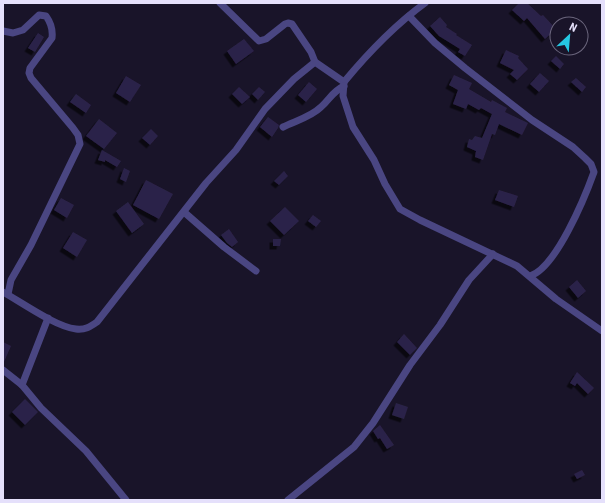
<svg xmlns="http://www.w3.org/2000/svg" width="605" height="503" font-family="'Roboto Condensed',sans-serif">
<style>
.building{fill:#2c2348;filter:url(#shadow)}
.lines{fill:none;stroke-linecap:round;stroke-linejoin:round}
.street{stroke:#4a4682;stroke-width:7}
</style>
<defs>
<filter id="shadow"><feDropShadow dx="-3.5" dy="3.5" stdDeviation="0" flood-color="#0009"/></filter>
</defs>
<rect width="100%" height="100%" fill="#191429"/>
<g class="building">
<polygon points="519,3 527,3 541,16 543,15 556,29 545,39 527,18 524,21 512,10"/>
<polygon points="440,17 447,25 446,27 457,34 456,35 472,45 465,56 458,52 460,49 439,36 430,26"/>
<polygon points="38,33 44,37 35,52 28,48"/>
<polygon points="244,39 254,51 236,64 227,51"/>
<polygon points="506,50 519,56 518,58 528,69 517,80 510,74 514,70 500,63"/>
<polygon points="556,56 564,64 560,69 551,61"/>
<polygon points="540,73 549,81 539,92 530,84"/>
<polygon points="454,75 472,83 469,89 491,102 492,100 507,108 505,112 528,123 522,135 499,124 495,135 492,134 483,160 475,157 476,151 467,147 469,139 472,140 475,136 482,138 492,114 481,108 479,110 468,104 466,109 453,104 458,90 449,85"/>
<polygon points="126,76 141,85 130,102 116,93"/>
<polygon points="576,78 586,87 582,92 571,82"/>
<polygon points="309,82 317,89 306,102 298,95"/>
<polygon points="239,87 250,97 242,104 232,94"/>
<polygon points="259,87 265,92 258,100 252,94"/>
<polygon points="76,94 91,105 86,113 70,102"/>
<polygon points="268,117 279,125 278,128 272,137 260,127"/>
<polygon points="99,119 117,133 104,149 86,136"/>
<polygon points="151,129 158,136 150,145 142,138"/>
<polygon points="102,150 121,161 117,167 105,160 105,162 98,160"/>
<polygon points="124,168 130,171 126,182 120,179"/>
<polygon points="284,171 288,176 279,185 274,181"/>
<polygon points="146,180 173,194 159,219 133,205"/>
<polygon points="499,190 518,196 514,207 495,200"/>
<polygon points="61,198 74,205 67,218 54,210"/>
<polygon points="128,202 144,224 132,233 116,211"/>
<polygon points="285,207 299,221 284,235 270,221"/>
<polygon points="313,215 321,221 316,227 308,221"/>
<polygon points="229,229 238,242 232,247 227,243 221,235"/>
<polygon points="73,232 87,240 77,257 63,248"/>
<polygon points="273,239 281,239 280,246 273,246"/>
<polygon points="577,280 586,291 578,298 569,287"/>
<polygon points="404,334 417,348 410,355 397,342"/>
<polygon points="3,342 11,346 3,364"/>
<polygon points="577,372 594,388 588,394 577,383 575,386 570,383"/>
<polygon points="25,399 38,412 25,425 12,412"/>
<polygon points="396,403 408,407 404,419 392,415"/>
<polygon points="380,425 394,445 387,449 380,438 378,439 373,431"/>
<polygon points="582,470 585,475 577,479 574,474"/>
</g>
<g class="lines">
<g class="street">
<polyline points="220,3 259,41 266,39 285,24 288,23 292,24 311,52 315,62 344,82 343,96 353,127 374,160 385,184 400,209 420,220 517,266 556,299 602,331"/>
<path d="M409,16L435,43L465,68L532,120L573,147L585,158L591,164L594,172C585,197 556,268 530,276"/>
<path d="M3,31L13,33L23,30L39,15L46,16C51,23 53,30 52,38L30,68L29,73L31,78L73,128L78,135L80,144L31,245L11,280L8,294"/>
<path d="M344,82C368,53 395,25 425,3"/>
<path d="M283,127C295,121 311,117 321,107C330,99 332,92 344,86"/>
<polyline points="184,212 224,247 256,271"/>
<path d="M3,292C21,302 56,327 76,329C85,330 90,327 97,322L206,183L236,150L265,109L294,79L315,62"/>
<polyline points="3,370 22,385 41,408 86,451 126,500"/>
<polyline points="22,385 48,318"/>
<polyline points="288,500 354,447 373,423 410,365 440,325 469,280 493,254"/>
</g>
</g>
<rect width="605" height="503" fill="none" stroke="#e5e0fb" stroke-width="8"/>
<g transform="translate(569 36) rotate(26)"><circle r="19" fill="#191429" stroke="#6b667d"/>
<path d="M0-3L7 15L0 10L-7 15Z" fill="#25c7e2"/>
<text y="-6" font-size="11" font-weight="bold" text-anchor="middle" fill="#e5e0fb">N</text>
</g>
</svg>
